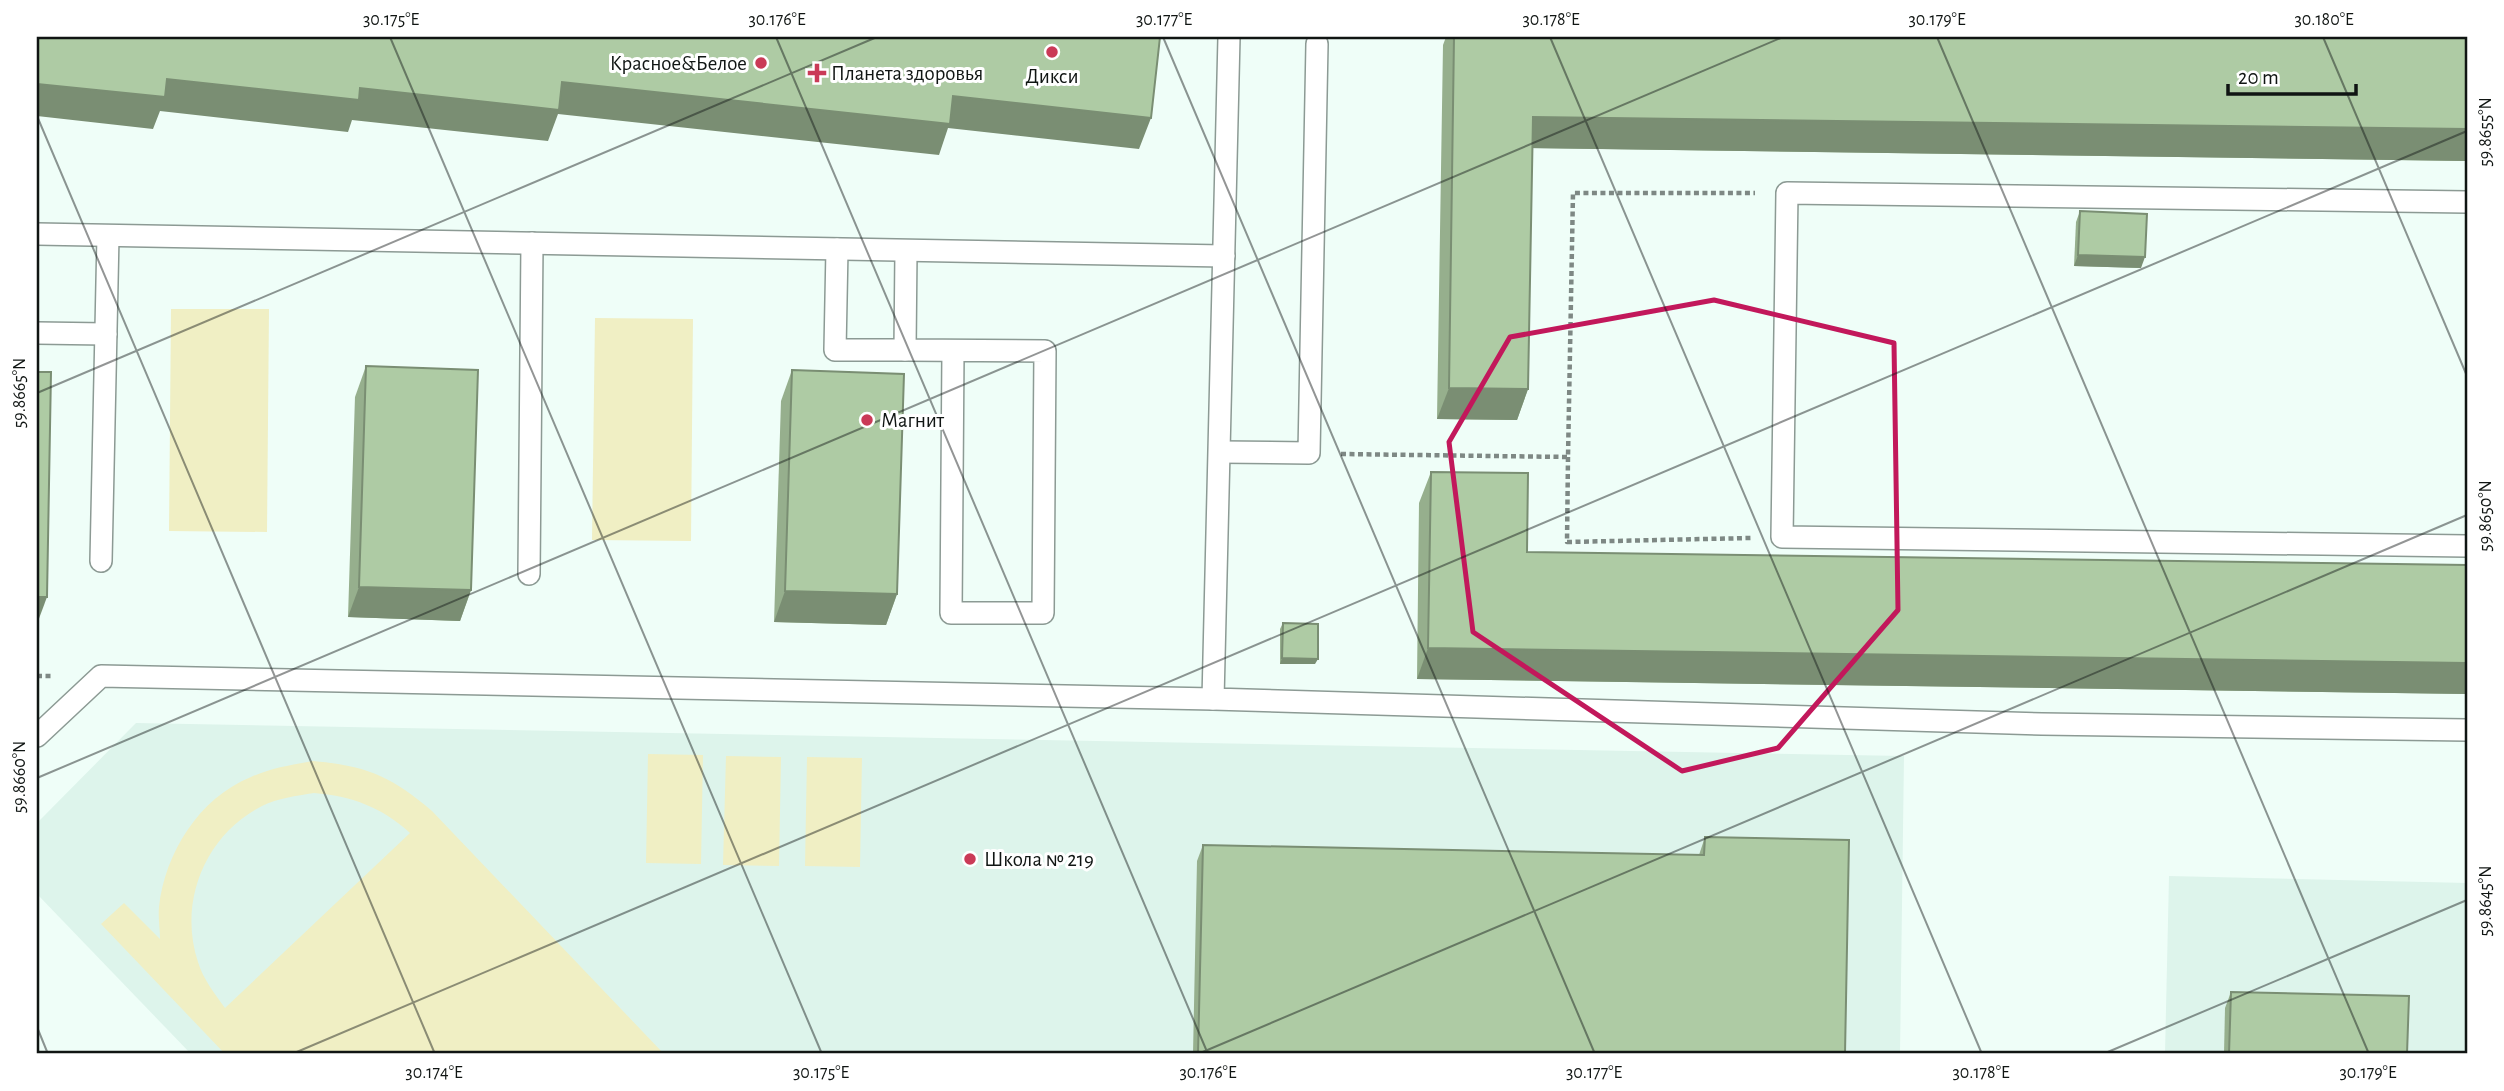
<svg xmlns="http://www.w3.org/2000/svg" width="2504" height="1091" font-family="'Alegreya Sans',sans-serif">
<style>
.built{fill:#ddf4eb}
.green{fill:#f0efc4;fill-rule:evenodd}
.lines{fill:none;stroke-linecap:round;stroke-linejoin:round}
.service-casing{stroke:#8c9a94;stroke-width:24}
.path{stroke:#7e8884;stroke-width:4.5;stroke-dasharray:5 3.5;stroke-linecap:butt}
.service{stroke:#fff;stroke-width:21}
.wall{fill:#96af8d}
.shaded-wall{fill:#7a8e73}
.building{fill:#aecba4;stroke:#7a8e73;stroke-width:2}
.marked{fill:none;stroke:#c2185b;stroke-width:5;stroke-linejoin:round}
.ticks{fill:none;stroke:#101513;stroke-width:2;stroke-opacity:0.45}
.poi-dot{fill:#ca3a57;stroke:#fff;stroke-width:2.5}
.labels{text-anchor:middle;stroke-width:6;stroke-linejoin:round;paint-order:stroke}
.poi-label{font-size:21px;fill:#101513;stroke:#fff;text-anchor:start}
.neatline{fill:none;stroke:#101513;stroke-width:2.5}
.ticks-label{font-size:18px;text-anchor:middle;fill:#101513}
</style>
<rect width="100%" height="100%" fill="#effef8"/>
<g class="built">
<polygon points="136,723 1904,756 1900,1054 191,1054 37,894 37,823"/>
<polygon points="2169,876 2467,883 2467,1054 2165,1054"/>
</g>
<g class="green">
<polygon points="171,309 269,309 267,532 169,531"/>
<polygon points="595,318 693,319 691,541 592,540"/>
<polygon points="648,754 703,755 701,864 646,863"/>
<polygon points="726,756 781,757 779,866 723,865"/>
<polygon points="807,757 862,758 860,867 805,866"/>
<path d="M313,761C367,766 391,776 432,811L664,1054H225L101,924L124,903L160,939C160,929 158,918 159,907C165,853 199,798 251,777C271,768 291,765 313,761ZM314,793C351,796 382,807 410,833L225,1008C215,994 203,979 198,962C178,902 205,835 262,806C278,798 296,796 314,793Z"/>
</g>
<g class="lines">
<g class="service-casing">
<g id="service">
<polyline points="1229,37 1213,699 2042,724 2467,730"/>
<polyline points="2467,202 1787,193 1782,537 2467,546"/>
<polyline points="37,234 1224,256"/>
<polyline points="837,249 835,350 905,350"/>
<polyline points="906,251 905,350 1045,351 1043,613 951,613 953,351"/>
<polyline points="37,333 106,334"/>
<polyline points="1220,452 1309,453 1317,44"/>
<polyline points="101,561 108,236"/>
<polyline points="529,574 532,243"/>
<polyline points="37,736 101,676 1213,699"/>
</g>
</g>
<g class="path">
<polyline points="1341,454 1568,457 1573,193 1755,193"/>
<polyline points="1568,457 1567,542 1751,538"/>
<polyline points="37,676 52,676"/>
</g>
<use href="#service" class="service"/>
</g>
<g class="wall">
<polygon points="1446,37 2467,37 2467,161 1532,148 1528,389 1517,420 1437,419 1443,45"/>
<polygon points="2080,211 2141,268 2074,266 2076,222"/>
<polygon points="366,366 471,590 460,621 348,617 355,397"/>
<polygon points="792,370 897,594 886,625 774,622 781,401"/>
<polygon points="1431,472 1527,552 2467,565 2467,694 1417,679 1419,503"/>
<polygon points="1283,623 1315,664 1280,664 1280,629"/>
<polygon points="1705,837 1845,1054 1193,1054 1197,861 1203,845 1699,855"/>
<polygon points="2231,992 2407,1054 2224,1054 2225,1008"/>
</g>
<g class="shaded-wall">
<polygon points="167,79 360,88 562,82 953,96 1151,118 1139,149 948,128 939,155 558,114 548,141 352,120 348,132 160,111 153,129 37,116 37,84"/>
<polygon points="1533,117 2467,129 2467,161 1521,148"/>
<polygon points="2078,255 2145,257 2141,268 2074,266"/>
<polygon points="1449,388 1528,389 1517,420 1437,419"/>
<polygon points="359,587 471,590 460,621 348,617"/>
<polygon points="785,591 897,594 886,625 774,622"/>
<polygon points="37,597 47,597 37,624"/>
<polygon points="1428,648 2467,663 2467,694 1417,679"/>
<polygon points="1282,658 1318,659 1315,664 1280,664"/>
</g>
<g class="building">
<polygon points="37,37 1160,37 1151,118 953,96 950,124 562,82 559,110 360,88 359,100 167,79 165,97 37,84"/>
<polygon points="1454,37 2467,37 2467,129 1533,117 1528,389 1449,388"/>
<polygon points="2080,211 2147,214 2145,257 2078,255"/>
<polygon points="366,366 478,370 471,590 359,587"/>
<polygon points="792,370 904,374 897,594 785,591"/>
<polygon points="37,372 51,372 47,597 37,597"/>
<polygon points="1431,472 1528,473 1527,552 2467,565 2467,663 1428,648"/>
<polygon points="1283,623 1318,624 1318,659 1282,658"/>
<polygon points="1705,837 1849,840 1845,1054 1198,1054 1203,845 1704,855"/>
<polygon points="2231,992 2409,996 2407,1054 2229,1054"/>
</g>
<path class="marked" d="M1714,300L1894,343L1898,610L1778,748L1682,771L1473,632L1449,442L1510,337Z"/>
<path class="ticks" d="M390,37L822,1054M776,37L1208,1054M1163,37L1595,1054M1550,37L1982,1054M1937,37L2369,1054M2323,37L2467,376M37,116L435,1054M37,393L877,37M37,778L1783,37M37,1027L48,1054M292,1054L2467,131M1198,1054L2467,515M2103,1054L2467,900"/>
<g class="poi-dot">
<circle cx="1052" cy="52" r="7"/>
<circle cx="761" cy="63" r="7"/>
<path d="M813.5 62.5h7v7h7v7h-7v7h-7v-7h-7v-7h7z"/>
<circle cx="867" cy="420" r="7"/>
<circle cx="970" cy="859" r="7"/>
</g>
<g class="labels">
<g class="poi-label">
<text x="747" y="70" text-anchor="end">Красное&amp;Белое</text>
<text x="831" y="80">Планета здоровья</text>
<text x="1052" y="83" text-anchor="middle">Дикси</text>
<text x="881" y="427">Магнит</text>
<text x="984" y="866">Школа № 219</text>
</g>
</g>
<rect width="2504" height="1091" fill="none" stroke="#ffffff" stroke-width="77"/>
<path d="M2228 84v10h128v-10" fill="none" stroke="#101513" stroke-width="3.5"/>
<text x="2238" y="84" font-size="21" fill="#101513" stroke="#ffffff" stroke-width="5" paint-order="stroke">20 m</text>
<rect x="38" y="38" width="2428" height="1014" class="neatline"/>
<g class="ticks-label">
<text x="391" y="25">30.175°E</text>
<text x="777" y="25">30.176°E</text>
<text x="1164" y="25">30.177°E</text>
<text x="1551" y="25">30.178°E</text>
<text x="1937" y="25">30.179°E</text>
<text x="2324" y="25">30.180°E</text>
<text transform="translate(2485 132) rotate(-90)" y="6">59.8655°N</text>
<text transform="translate(19 393) rotate(-90)" y="6">59.8665°N</text>
<text transform="translate(2485 516) rotate(-90)" y="6">59.8650°N</text>
<text transform="translate(19 777) rotate(-90)" y="6">59.8660°N</text>
<text transform="translate(2485 901) rotate(-90)" y="6">59.8645°N</text>
<text x="434" y="1078">30.174°E</text>
<text x="821" y="1078">30.175°E</text>
<text x="1208" y="1078">30.176°E</text>
<text x="1594" y="1078">30.177°E</text>
<text x="1981" y="1078">30.178°E</text>
<text x="2368" y="1078">30.179°E</text>
</g>
</svg>
